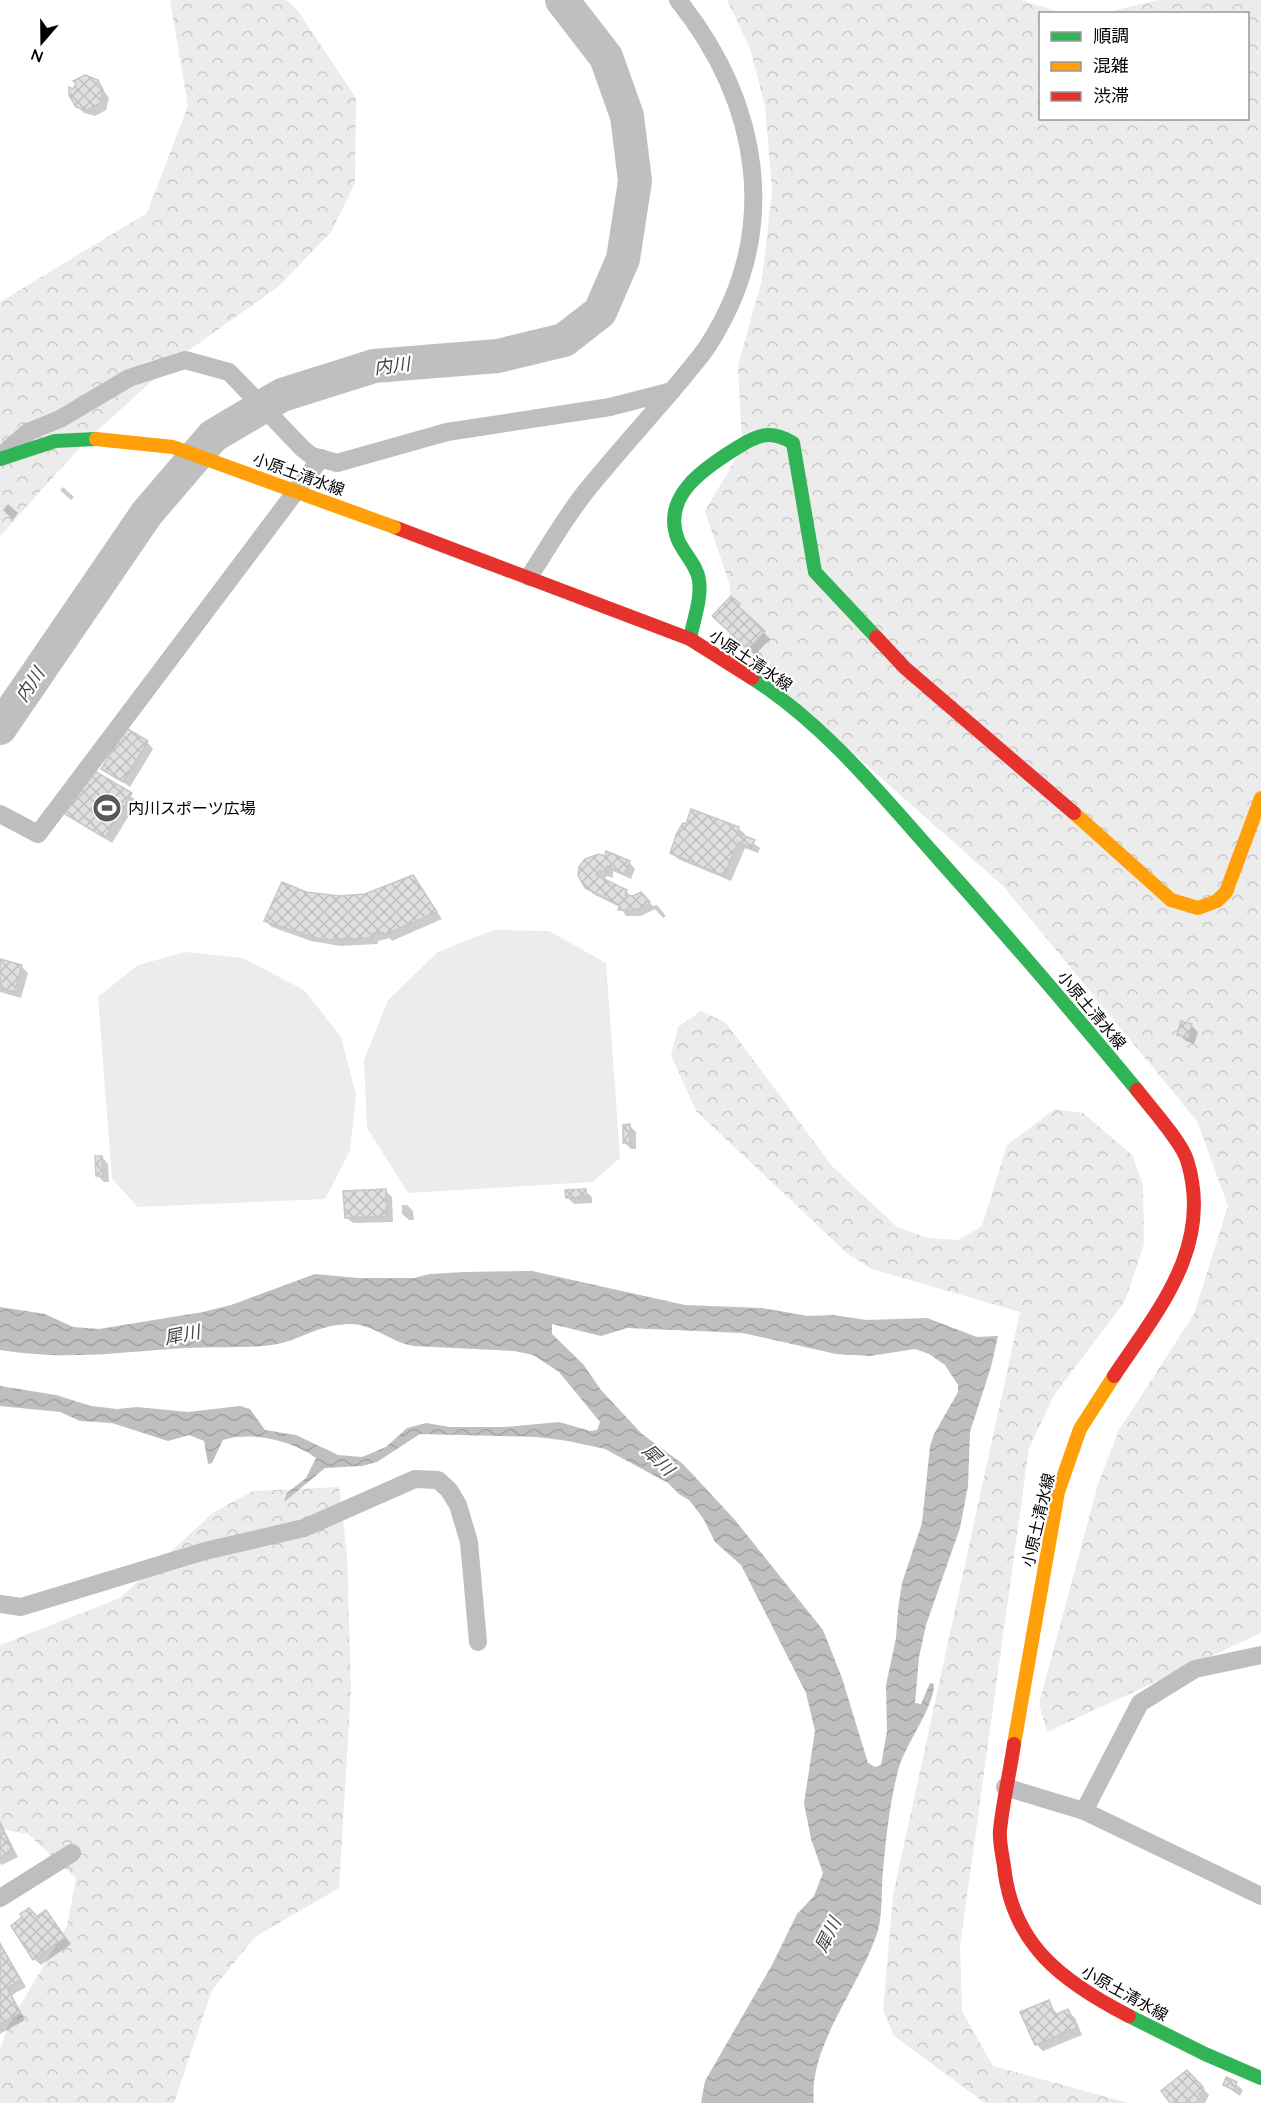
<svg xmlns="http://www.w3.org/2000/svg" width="1261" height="2103" font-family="Quicksand,'Noto Sans JP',sans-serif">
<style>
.forest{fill:url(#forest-crowns)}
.pitch{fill:#ececec}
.water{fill:url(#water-waves);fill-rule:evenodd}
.shadow{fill:#0003}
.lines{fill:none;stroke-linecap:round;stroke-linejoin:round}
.river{stroke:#bfbfbf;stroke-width:34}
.building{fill:url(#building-cross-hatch);stroke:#c7c7c7;stroke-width:1.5}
.street{stroke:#bebebe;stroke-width:18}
.fast{stroke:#30b455;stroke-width:14}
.slow{stroke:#ff9f0a;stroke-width:14}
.jam{stroke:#e5322d;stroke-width:14}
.slow-bridge{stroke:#ff9f0a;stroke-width:14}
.labels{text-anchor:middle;stroke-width:4.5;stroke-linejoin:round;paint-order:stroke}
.street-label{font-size:16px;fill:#000;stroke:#fff}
.poi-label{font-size:16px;fill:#000;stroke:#fff;text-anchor:start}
.water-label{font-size:18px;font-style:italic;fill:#444;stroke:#fff}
</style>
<defs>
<pattern id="forest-crowns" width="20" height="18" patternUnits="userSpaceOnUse" patternTransform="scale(1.5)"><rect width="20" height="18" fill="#ececec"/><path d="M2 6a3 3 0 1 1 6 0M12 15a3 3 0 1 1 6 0" fill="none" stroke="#c9c9c9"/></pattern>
<pattern id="water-waves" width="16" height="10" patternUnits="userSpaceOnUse" patternTransform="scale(1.5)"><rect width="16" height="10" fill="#bfbfbf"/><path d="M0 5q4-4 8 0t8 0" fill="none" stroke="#a2a2a2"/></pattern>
<pattern id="building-cross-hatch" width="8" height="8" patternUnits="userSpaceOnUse" patternTransform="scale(1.5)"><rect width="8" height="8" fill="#dfdfdf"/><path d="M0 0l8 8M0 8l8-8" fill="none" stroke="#bebebe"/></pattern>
</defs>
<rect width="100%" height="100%" fill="#fff"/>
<g class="forest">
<polygon points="170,0 286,0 298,11 356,98 355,183 331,232 278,287 175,360 84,443 0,536 0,302 147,213 188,106"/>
<polygon points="727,0 1021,0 1063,13 1040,14 1040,118 1248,118 1248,14 1105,13 1158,0 1261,0 1261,1633 1047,1732 1039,1704 1098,1484 1119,1430 1194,1314 1228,1206 1197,1121 1004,887 729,643 730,586 705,511 742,448 738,365 762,280 772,191 765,106 750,48"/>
<polygon points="701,1011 726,1023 832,1166 897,1227 928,1238 958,1240 982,1226 1007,1145 1055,1109 1083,1113 1132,1155 1143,1185 1144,1244 1125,1301 1054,1395 1029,1448 960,1946 962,2011 993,2066 1129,2103 985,2103 894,2036 883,2010 893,1895 1020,1312 872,1269 848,1254 696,1111 671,1055 678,1027"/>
<polygon points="339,1487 347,1554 351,1690 339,1888 255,1937 212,1990 174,2103 0,2103 0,2050 8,2026 67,1926 76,1878 28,1834 0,1829 0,1645 120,1598 214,1512 253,1491"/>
</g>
<g class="pitch">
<polygon points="493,930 549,931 606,963 620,1158 592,1182 408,1193 367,1128 364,1060 388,1000 438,952"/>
<polygon points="185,952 243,958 304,990 341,1037 356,1095 350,1151 325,1199 138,1207 112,1179 98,997 138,965"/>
</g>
<path class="water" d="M532,1271L685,1305L762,1308L808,1316L833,1315L867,1320L927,1318L977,1337L998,1336L991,1367L970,1432L968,1486L960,1528L926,1625L919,1657L915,1703L921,1704L930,1683L934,1684C934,1707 907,1742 899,1767C890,1800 886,1837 883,1871C881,1890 883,1912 878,1930C862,1984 807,2047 814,2103H701L705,2081L772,1965L797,1914L814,1896L823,1873L811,1839L804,1803L815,1731L806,1693L741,1565L715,1542L703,1518L689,1500L679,1494L668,1483L605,1449L568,1441L537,1437L420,1434L377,1462L362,1466L325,1468L284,1502L287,1493L306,1478L316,1458C293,1440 250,1431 223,1440L212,1463L208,1464L204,1441L189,1435L168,1441L112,1423L80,1421L60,1412L0,1406V1386L56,1395L91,1406L117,1409L137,1407L188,1412L240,1406L250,1409L265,1430L296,1435L338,1455L362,1457L386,1447L407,1428L426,1423L450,1427H505L559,1422L590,1431L597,1430L600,1422L559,1372L533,1355L514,1351L413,1346C391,1342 373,1324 350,1324C318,1324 300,1341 272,1345C243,1349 214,1346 186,1348C119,1352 68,1361 0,1350V1307L45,1314L73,1327L99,1329L203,1312L231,1305L315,1274L358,1278H414L430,1274L464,1272ZM552,1324L601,1336L627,1328L743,1333L836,1354L870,1356L915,1349L929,1354L945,1365L958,1385V1392L934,1434L930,1446L922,1523L902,1583L898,1609L896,1638L886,1685L887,1731L881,1765L875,1767L868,1763L842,1678L823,1630L735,1520L683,1464L642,1434L601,1390L583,1364L552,1334Z"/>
<g class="shadow">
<polygon points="97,81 109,98 106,110 95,116 84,113 77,106"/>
<polygon points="63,487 74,497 71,500 60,490"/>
<polygon points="8,504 18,513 13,520 3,510"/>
<polygon points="731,598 770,639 755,655 715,616"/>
<polygon points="147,742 153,749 130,787 103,768"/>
<polygon points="87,768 138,801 112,843 62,811"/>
<polygon points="692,811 738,828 745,834 744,837 760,848 758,853 745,848 731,881 678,859 672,853"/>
<polygon points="629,862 635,869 631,879 613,871 613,878 607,876 604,880 626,891 633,898 640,894 653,906 657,905 666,916 663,918 655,909 641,916 626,916 620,907 593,894 586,887 581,867"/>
<polygon points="413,877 442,919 392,941 390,938 378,941 378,944 340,946 311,941 272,927 265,921 305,893 339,898 365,896"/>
<polygon points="0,961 21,966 28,973 21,998 0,992"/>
<polygon points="1191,1025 1198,1032 1194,1044 1186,1041 1179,1035"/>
<polygon points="630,1126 636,1132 636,1149 631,1149 625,1143"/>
<polygon points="102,1157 108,1164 109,1182 104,1182 98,1176"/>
<polygon points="385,1190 392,1197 393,1222 353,1223 346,1217"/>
<polygon points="585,1191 592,1197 592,1203 574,1204 567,1197"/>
<polygon points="402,1205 407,1205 413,1211 414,1220 409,1220 402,1214"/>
<polygon points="0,1821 18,1857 2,1865 0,1863"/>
<polygon points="46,1912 71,1944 41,1965 34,1959 37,1918"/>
<polygon points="0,1942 26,1987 12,1995 25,2020 0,2034"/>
<polygon points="1048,2002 1058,2015 1068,2011 1075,2018 1082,2035 1043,2051 1036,2044"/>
<polygon points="1187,2072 1209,2095 1205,2103 1172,2103"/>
<polygon points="1236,2084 1243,2090 1240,2096 1224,2085"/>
</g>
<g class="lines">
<polyline class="river" points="0,728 147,513 213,436 282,395 374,366 498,356 564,340 600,312 623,259 635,181 627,116 606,57 562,0"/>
</g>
<g class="building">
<polygon points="85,75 98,80 103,90 100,103 87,110 76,107 69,95 69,87 73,89 76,83 73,81"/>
<polygon points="731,596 740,604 738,606 765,631 748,649 712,616"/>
<polygon points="126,728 148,741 123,782 101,769"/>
<polygon points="86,766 132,793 105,838 60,811"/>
<polygon points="691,809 739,827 737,833 755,840 751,848 738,842 724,876 670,853 677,833 683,823 686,824"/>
<polygon points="606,851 630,861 624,874 607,866 607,872 600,870 596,875 627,890 625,895 633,896 641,892 650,902 646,906 634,910 618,910 620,905 585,888 578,875 579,867 585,859 599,854 605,856"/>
<polygon points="413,875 437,912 384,935 383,932 372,934 372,938 323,940 264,921 282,882 306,892 339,896 365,894"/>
<polygon points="0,959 22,965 15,992 0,988"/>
<polygon points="1181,1021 1192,1024 1188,1038 1177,1035"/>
<polygon points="630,1124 630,1143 623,1143 623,1125"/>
<polygon points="95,1156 102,1156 103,1176 96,1176"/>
<polygon points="386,1189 387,1216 345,1218 343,1191"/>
<polygon points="586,1189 586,1197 566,1198 565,1190"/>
<polygon points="0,1825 13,1851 0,1857"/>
<polygon points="29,1908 37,1916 46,1910 65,1937 33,1960 11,1926 22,1917 20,1914"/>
<polygon points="0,1944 20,1980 7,1988 20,2013 0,2024"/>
<polygon points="1049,2000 1055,2015 1068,2009 1077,2028 1035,2045 1020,2012"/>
<polygon points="1187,2070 1203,2087 1204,2090 1199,2094 1201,2098 1195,2103 1170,2103 1161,2091"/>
<polygon points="1226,2077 1237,2082 1234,2090 1223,2085"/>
</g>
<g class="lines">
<g class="street">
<polyline points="3,454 28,432 60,419 129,378 185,360 229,372 303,449 312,456 337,463 447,432 610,407 672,391"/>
<path d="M529,577C548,548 565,517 587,490C617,453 650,417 681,380C690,368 701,357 709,344C782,229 760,103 678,0"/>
<polyline points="0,814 38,834 321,458"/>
<polyline points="0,1604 21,1607 205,1551 304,1528 415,1479 438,1480 449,1490 458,1505 469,1542 478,1642"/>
<polyline points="1005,1787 1084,1811 1261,1896"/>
<polyline points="1084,1811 1140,1703 1195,1669 1261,1655"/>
<polyline points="0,1898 72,1853"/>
</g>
<g class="fast">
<polyline points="0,459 55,441 96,439"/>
<path d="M690,639C693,621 702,599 699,580C697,565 684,554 678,540C661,497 703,469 735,449C757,435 770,429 793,443L815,572L876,637"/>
<path d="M752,678C824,724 879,792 935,855C1004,932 1071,1010 1137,1090"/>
<polyline points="1129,2016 1205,2054 1261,2078"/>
</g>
<g class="slow">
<polyline points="1074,813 1171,900 1198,908 1217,901 1226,892 1261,798"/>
<polyline points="1014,1744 1058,1492 1080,1429 1114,1376"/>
</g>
<g class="jam">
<polyline points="394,527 690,639 752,678"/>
<polyline points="876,637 905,668 1074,813"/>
<path d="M1114,1376C1158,1310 1214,1246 1187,1160C1181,1141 1150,1107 1137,1090"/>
<path d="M1014,1744C1010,1772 1003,1801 1000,1830C999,1841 1002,1854 1004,1866C1012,1945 1063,1982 1129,2016"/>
</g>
<polyline class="slow-bridge" points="96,439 173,447 394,527"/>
</g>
<defs>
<g id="stadium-disc" transform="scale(1.5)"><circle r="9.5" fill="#595959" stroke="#fff"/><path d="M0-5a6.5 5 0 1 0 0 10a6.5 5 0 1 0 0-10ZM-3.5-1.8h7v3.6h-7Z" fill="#fff"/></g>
</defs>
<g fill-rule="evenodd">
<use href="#stadium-disc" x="107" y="808"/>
</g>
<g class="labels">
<g class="street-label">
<text transform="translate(299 474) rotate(20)" y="6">小原土清水線</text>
<text transform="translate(751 660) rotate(34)" y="6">小原土清水線</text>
<text transform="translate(1092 1010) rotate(50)" y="6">小原土清水線</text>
<text transform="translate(1038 1520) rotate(-77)" y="6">小原土清水線</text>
<text transform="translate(1125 1993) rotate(29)" y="6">小原土清水線</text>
</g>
<g class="poi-label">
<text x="128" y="814">内川スポーツ広場</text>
</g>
<g class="water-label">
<text transform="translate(392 366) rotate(-7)" y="6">内川</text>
<text transform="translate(30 685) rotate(-56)" y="6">内川</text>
<text transform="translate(182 1335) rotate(-11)" y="6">犀川</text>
<text transform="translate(658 1460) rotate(44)" y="6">犀川</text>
<text transform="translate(828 1935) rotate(-63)" y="6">犀川</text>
</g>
</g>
<rect x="1039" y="12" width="210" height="108" fill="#ffffff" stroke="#999999" stroke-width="1.5"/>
<rect x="1051" y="32" width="30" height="9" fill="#30b455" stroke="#999999" stroke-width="1.5"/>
<text x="1093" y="42" font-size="18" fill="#000000">順調</text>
<rect x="1051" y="62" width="30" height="9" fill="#ff9f0a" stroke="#999999" stroke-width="1.5"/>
<text x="1093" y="72" font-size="18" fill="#000000">混雑</text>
<rect x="1051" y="92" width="30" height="9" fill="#e5322d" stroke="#999999" stroke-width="1.5"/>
<text x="1093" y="102" font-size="18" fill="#000000">渋滞</text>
<g transform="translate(42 42) rotate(200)" stroke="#ffffff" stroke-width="4.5" paint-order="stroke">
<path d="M0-4.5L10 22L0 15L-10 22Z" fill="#000000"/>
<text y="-9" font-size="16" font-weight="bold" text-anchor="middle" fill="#000000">N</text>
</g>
</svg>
